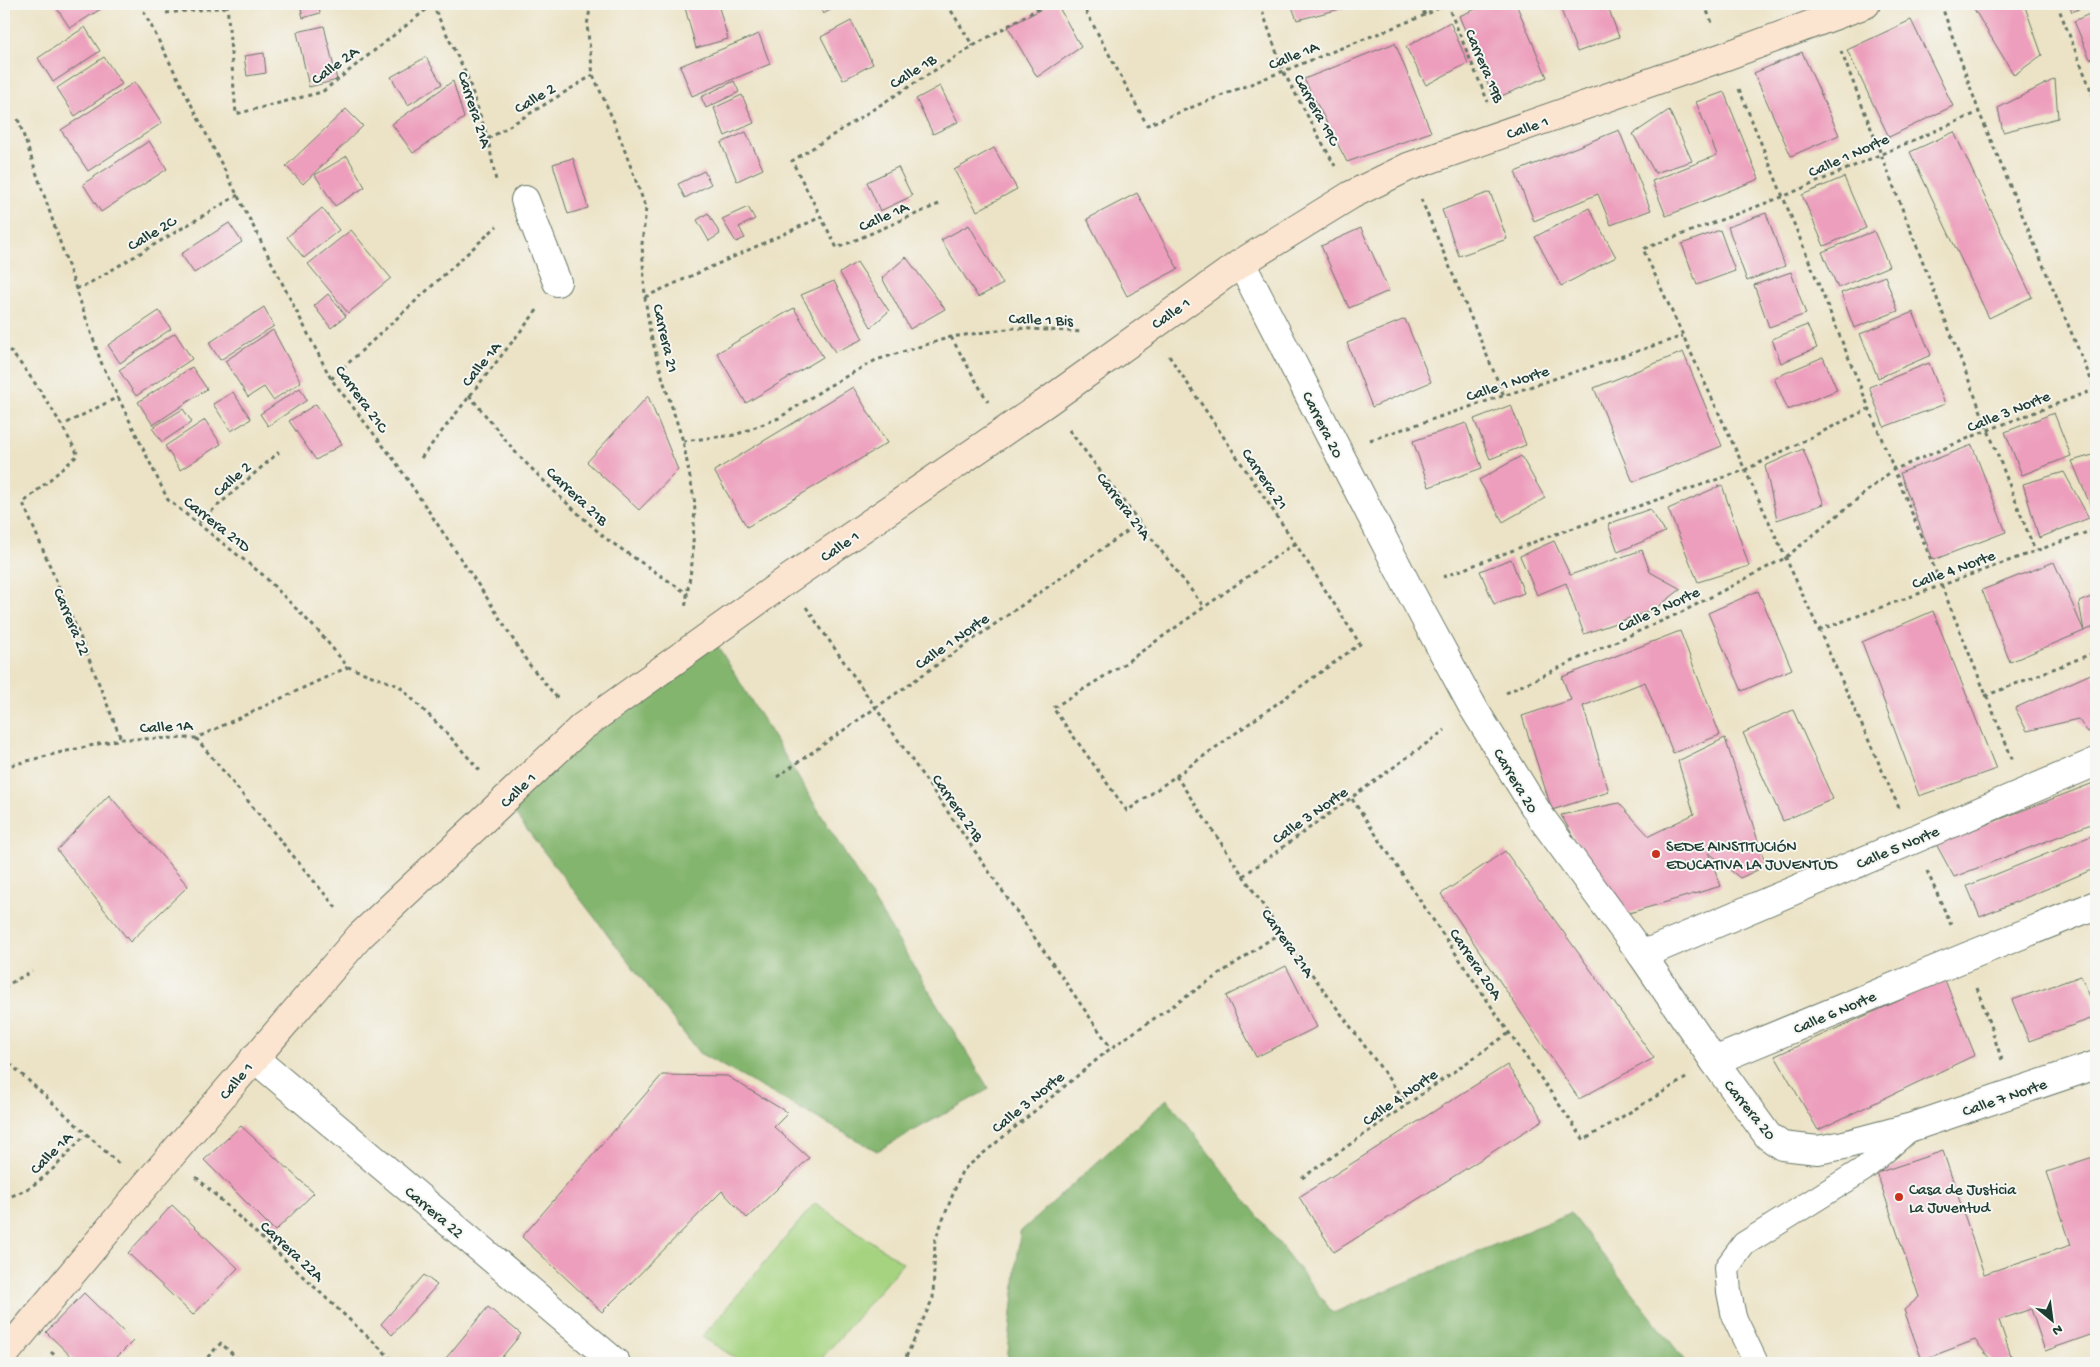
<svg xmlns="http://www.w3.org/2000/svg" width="2100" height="1367" font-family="'Gochi Hand',sans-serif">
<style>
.green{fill:#a6d380;stroke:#62885a}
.forest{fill:#84b56e;stroke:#527951}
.building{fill:#ed9ebc}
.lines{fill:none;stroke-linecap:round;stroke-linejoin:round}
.lane-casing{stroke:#677767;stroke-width:26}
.street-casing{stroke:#677767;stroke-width:30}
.secondary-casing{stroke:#677767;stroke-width:30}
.path{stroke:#677767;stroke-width:3;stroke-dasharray:4 4;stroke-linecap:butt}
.lane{stroke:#fff;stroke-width:24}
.street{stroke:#fff;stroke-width:28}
.secondary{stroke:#fce5d0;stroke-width:28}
.poi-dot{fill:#c8321e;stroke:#f6f6f2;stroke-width:2}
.labels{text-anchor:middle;stroke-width:4;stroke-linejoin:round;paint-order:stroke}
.street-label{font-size:16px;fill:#1f3d34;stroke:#f6f6f2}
.poi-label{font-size:16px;fill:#1f3d34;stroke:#f6f6f2;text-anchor:start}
</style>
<rect width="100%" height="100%" fill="#f6f6f2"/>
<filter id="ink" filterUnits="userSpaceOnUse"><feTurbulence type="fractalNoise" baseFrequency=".02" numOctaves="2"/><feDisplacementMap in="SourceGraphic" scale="10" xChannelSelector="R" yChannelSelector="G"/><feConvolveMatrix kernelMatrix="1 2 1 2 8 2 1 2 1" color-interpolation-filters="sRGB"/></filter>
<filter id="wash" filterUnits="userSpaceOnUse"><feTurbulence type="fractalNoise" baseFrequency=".0096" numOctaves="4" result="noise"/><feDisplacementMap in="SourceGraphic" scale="20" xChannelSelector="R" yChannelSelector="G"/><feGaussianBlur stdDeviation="1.12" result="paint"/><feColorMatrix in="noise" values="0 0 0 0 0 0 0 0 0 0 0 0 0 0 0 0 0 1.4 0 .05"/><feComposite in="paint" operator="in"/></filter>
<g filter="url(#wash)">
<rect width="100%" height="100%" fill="#ece3c6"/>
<polygon class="green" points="815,1203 903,1263 818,1363 744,1363 702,1337"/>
<g class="forest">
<polygon points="711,635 989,1089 877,1151 699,1053 504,800"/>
<polygon points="1167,1099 1333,1313 1570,1213 1687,1363 1007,1363 1020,1232"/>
</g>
<g id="blocks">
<g class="building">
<polygon points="54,4 109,4 70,28"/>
<polygon points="300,4 318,4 320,13 303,18"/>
<polygon points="684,4 718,4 728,39 696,48"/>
<polygon points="818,4 842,4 823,14"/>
<polygon points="1051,4 1057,4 1081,47 1037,77 1008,27"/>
<polygon points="1291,4 1347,4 1348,7 1297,20"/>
<polygon points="1488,4 1516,4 1547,77 1494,99 1459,16"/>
<polygon points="1559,4 1607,4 1619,37 1577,52"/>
<polygon points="1971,4 2024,4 2042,55 2014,75"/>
<polygon points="2069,4 2090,4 2072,12"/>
<polygon points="2096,11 2096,57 2090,59 2074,21"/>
<polygon points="1911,20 1953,106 1889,137 1847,50"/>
<polygon points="851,21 873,64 843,80 821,37"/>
<polygon points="1450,22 1468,63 1426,85 1406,47"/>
<polygon points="324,26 337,80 309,87 297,32"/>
<polygon points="85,27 100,51 53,82 38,58"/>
<polygon points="759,34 770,64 692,96 680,66"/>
<polygon points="1395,43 1431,132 1347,162 1304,79"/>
<polygon points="1802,52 1839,135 1791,156 1754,73"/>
<polygon points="264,53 266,73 247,76 244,56"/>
<polygon points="104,57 122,84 75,116 57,88"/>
<polygon points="426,57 442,84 408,105 391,77"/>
<polygon points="2055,79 2058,118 2003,132 1998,108"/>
<polygon points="453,81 464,118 413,153 392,124"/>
<polygon points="734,81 739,92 706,108 701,97"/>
<polygon points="135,82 162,123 88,171 61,130"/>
<polygon points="940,86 958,122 933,134 916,99"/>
<polygon points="1724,92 1759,179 1666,216 1652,181 1717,155 1696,102"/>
<polygon points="742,95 754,123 725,136 714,108"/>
<polygon points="346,109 363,126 303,184 286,166"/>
<polygon points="1669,110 1692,161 1655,173 1633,134"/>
<polygon points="1619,130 1651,210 1611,225 1598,194 1534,221 1515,172"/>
<polygon points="746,132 763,169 737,181 721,143"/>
<polygon points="1954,132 2032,297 1989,318 1910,152"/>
<polygon points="149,141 167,169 101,212 83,184"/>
<polygon points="994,148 1017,189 977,211 954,170"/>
<polygon points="347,156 365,187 335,206 315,175"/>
<polygon points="573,158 588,208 568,214 553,164"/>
<polygon points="898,167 912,196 880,211 867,182"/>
<polygon points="704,171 711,184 685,198 678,184"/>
<polygon points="1844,177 1866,228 1824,246 1802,195"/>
<polygon points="1490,192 1507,239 1459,256 1442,210"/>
<polygon points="1137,193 1178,269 1127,296 1087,219"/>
<polygon points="748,207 755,219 739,227 745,238 736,242 722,219"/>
<polygon points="322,208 339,230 304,258 287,237"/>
<polygon points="1589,208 1616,257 1561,286 1535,237"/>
<polygon points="708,213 720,234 709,241 697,220"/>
<polygon points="1766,213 1785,266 1747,281 1728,227"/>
<polygon points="229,223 242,242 194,273 181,254"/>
<polygon points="969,225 1003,284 978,297 941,240"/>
<polygon points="1361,228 1389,291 1349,308 1321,246"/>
<polygon points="351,230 391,278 348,313 308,264"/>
<polygon points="1720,230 1735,271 1697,285 1682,244"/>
<polygon points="1874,231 1889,266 1838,288 1822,252"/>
<polygon points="906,257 945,309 910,329 882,278"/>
<polygon points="857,262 889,311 871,327 840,273"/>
<polygon points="1791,272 1806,314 1769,327 1754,285"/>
<polygon points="1885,276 1898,311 1854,328 1841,293"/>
<polygon points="834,281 863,339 835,352 801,295"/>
<polygon points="328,294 346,316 331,328 314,306"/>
<polygon points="264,307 274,326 220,360 209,343"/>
<polygon points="794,308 823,357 746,403 717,353"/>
<polygon points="159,311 171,329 120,363 108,345"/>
<polygon points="1913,312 1931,355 1878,378 1860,334"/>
<polygon points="1405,319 1431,382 1372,407 1347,343"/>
<polygon points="1807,325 1817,348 1781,363 1772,339"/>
<polygon points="273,330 301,382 273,400 264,387 248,397 225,361"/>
<polygon points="175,333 192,359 136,396 119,370"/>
<polygon points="1683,352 1722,446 1633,482 1594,388"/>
<polygon points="1823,357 1837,390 1788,410 1774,378"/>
<polygon points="1929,363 1945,404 1884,427 1869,387"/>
<polygon points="192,367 207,389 153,425 138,402"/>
<polygon points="853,387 887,443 747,527 714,471"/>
<polygon points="300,388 307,400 268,426 260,414"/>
<polygon points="233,392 251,419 231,431 213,404"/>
<polygon points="648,396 678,470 639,510 587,462"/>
<polygon points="316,404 342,444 316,460 289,421"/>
<polygon points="1511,405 1526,445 1490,459 1474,419"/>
<polygon points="183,409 192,422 162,442 152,428"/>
<polygon points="2054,413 2071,456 2022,475 2005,432"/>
<polygon points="205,420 221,444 180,470 165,446"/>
<polygon points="1466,423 1482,468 1429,487 1413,441"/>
<polygon points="1972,445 2006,532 1933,560 1900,473"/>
<polygon points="1803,449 1824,504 1777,520 1765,466"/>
<polygon points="2096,454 2096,519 2072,461"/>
<polygon points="1521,456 1545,498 1503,522 1479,480"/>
<polygon points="2064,472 2089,518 2039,538 2023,484"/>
<polygon points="1722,485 1749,566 1698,582 1668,509"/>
<polygon points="1650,509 1665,532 1618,552 1608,524"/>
<polygon points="1554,541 1570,575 1642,550 1650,572 1681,589 1655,609 1584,634 1566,583 1537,595 1520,556"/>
<polygon points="1511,559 1524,593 1494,604 1480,571"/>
<polygon points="2054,562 2084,631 2010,662 1982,590"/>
<polygon points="1758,591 1792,669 1742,691 1708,613"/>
<polygon points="2096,595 2096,626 2084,631 2079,602"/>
<polygon points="1933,611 1996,769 1919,796 1862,642"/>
<polygon points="1680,631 1720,735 1673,753 1645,682 1583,706 1609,792 1552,810 1522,716 1571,700 1562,677"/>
<polygon points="2093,673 2096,682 2096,730 2088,732 2078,719 2027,731 2015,708"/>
<polygon points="1793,710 1833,799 1783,821 1743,733"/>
<polygon points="1725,738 1766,866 1740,878 1708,852 1721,886 1619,916 1561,815 1619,803 1649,836 1694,814 1678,761"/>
<polygon points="2096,782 2096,822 1954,877 1936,844"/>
<polygon points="109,795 188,886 130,942 57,850"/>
<polygon points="2096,834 2096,868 1980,917 1967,886"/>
<polygon points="1505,851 1654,1058 1579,1099 1441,894"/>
<polygon points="1286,966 1317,1027 1256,1057 1226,996"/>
<polygon points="2081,976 2096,1010 2096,1017 2029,1041 2012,1000"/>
<polygon points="1945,980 1975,1055 1818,1130 1775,1056"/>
<polygon points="1507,1065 1543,1120 1334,1252 1299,1197"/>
<polygon points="662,1075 727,1076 788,1113 774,1127 809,1158 747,1218 722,1191 602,1312 522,1237"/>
<polygon points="241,1126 314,1193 275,1231 204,1160"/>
<polygon points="1943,1151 1984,1274 2071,1245 2047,1172 2096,1156 2096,1333 2045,1351 2031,1309 1999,1320 2012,1359 1993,1363 1975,1340 1922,1360 1904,1310 1919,1297 1877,1173"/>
<polygon points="172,1205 238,1268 193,1315 128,1253"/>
<polygon points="424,1275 437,1285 392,1335 381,1324"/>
<polygon points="84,1293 133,1341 111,1363 78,1363 46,1332"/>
<polygon points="488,1307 521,1334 497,1363 442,1363"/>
</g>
</g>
</g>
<g filter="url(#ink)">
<use href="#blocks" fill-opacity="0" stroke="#677767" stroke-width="1"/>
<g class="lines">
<g class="lane-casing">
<polyline id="lane" points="1756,1363 1734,1317 1729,1292 1727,1267 1744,1244 1864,1169 1912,1127"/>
</g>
<g class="street-casing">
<g id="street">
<polyline points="525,200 557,282"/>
<polyline points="1241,263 1409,589 1474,709 1540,816 1642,955 1714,1061 1768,1136 1782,1146 1818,1150 1844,1145 1912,1127 2096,1065"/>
<polyline points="1642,955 2096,762"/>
<polyline points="254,1058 616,1363"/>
<polyline points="1714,1061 1966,957 2096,905"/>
</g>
</g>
<g class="secondary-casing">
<polyline id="secondary" points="4,1355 144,1187 360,936 582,727 787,580 1047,402 1241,263 1351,195 1408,167 1726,56 1866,4"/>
</g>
<g class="path">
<polyline points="140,4 331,379 395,461 487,598 528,663 559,700"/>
<polyline points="227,4 236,114 322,92 432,5"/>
<polyline points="432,4 467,76 488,139 496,181"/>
<polyline points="591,4 587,25 593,75 615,124 646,208 642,244 645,297 650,332 664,383 683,441 695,504 692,563 685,609"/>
<polyline points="947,4 973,46"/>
<polyline points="1082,4 1147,125 1425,15 1447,4"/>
<polyline points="1260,4 1283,71 1335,166"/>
<polyline points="1420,4 1425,15"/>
<polyline points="1447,4 1488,102"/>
<polyline points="1704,4 1713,25"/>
<polyline points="1941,4 1979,112 2095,389"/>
<polyline points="2057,4 2096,103"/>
<polyline points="166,13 228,7"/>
<polyline points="1841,51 2035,551"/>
<polyline points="1739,89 2013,761"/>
<polyline points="18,119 101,362 168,500 263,575 319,632 348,667 399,686 444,730 482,773"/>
<polyline points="488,139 593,75"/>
<polyline points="1421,199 1504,396"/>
<polyline points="939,204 837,248 792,161 973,46 1046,4"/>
<polyline points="76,289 88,284 238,195"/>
<polyline points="645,297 821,217"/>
<polyline points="951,337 988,402"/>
<path d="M4,344C34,377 57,416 78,455L23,503L79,634L121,739"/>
<polyline points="1169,356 1295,543 1360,644 1127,811 1053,708 1121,666 1295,543"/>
<polyline points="331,379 497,226"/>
<polyline points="469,395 517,454 558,495 605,538 688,594"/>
<polyline points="67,423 118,397"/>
<polyline points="1069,430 1204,607"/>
<polyline points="1370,440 1683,336"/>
<polyline points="683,441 735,435 779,418 827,387 876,360 951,337 1014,328 1083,332"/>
<polyline points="421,458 538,309"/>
<polyline points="199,522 279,452"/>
<polyline points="1443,577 1550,536 1745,470 1868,409"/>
<polyline points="806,607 1111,1048"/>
<polyline points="1819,630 2096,529"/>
<polyline points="1506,693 1588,654 1684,611 1785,558 1893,470 1988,430 2096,389"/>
<polyline points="1985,696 2096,652"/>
<polyline points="196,738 337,909"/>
<polyline points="4,767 58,753 121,739 196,738 348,667"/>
<polyline points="1176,776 1281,932 1408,1105"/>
<polyline points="777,777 1139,523"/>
<polyline points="1352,799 1503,1024 1584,1140 1686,1078"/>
<polyline points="1899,808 1819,630 1643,249 1782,197 1979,112"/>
<polyline points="1927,871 1951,925"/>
<polyline points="1243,876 1445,730"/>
<polyline points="4,987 32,971"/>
<polyline points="1977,988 2002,1060"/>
<polyline points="4,1058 119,1164"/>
<polyline points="196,1177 396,1363"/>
<polyline points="1302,1178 1509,1033"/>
<path d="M4,1198C39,1190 61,1160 85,1135"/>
<polyline points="51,1352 63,1363"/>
<polyline points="202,1363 221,1343 242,1363"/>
<polyline points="901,1363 906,1357 933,1298 935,1240 962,1171 1111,1048 1281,932"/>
</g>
<use href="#lane" class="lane"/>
<use href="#street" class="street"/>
<use href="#secondary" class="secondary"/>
</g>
</g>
<g class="poi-dot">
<circle cx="1656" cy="854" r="5"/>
<circle cx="1899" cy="1197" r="5"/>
</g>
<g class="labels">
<g class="street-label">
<text transform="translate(1293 54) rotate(-22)" y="6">Calle 1A</text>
<text transform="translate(334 64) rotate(-36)" y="6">Calle 2A</text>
<text transform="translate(1486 65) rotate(67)" y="6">Carrera 19B</text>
<text transform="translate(912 70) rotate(-32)" y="6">Calle 1B</text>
<text transform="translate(534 97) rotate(-31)" y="6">Calle 2</text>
<text transform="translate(476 109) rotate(72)" y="6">Carrera 21A</text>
<text transform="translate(1318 109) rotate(61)" y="6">Carrera 19C</text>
<text transform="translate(1527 126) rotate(-19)" y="6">Calle 1</text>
<text transform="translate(1848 154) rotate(-24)" y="6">Calle 1 Norte</text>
<text transform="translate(883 215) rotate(-24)" y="6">Calle 1A</text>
<text transform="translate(151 232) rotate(-31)" y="6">Calle 2C</text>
<text transform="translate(1170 312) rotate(-35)" y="6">Calle 1</text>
<text transform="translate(1041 318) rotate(2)" y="6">Calle 1 Bis</text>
<text transform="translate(667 338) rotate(77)" y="6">Carrera 21</text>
<text transform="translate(480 363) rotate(-51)" y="6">Calle 1A</text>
<text transform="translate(1507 382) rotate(-18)" y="6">Calle 1 Norte</text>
<text transform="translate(363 398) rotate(54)" y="6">Carrera 21C</text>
<text transform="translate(2008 410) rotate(-22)" y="6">Calle 3 Norte</text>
<text transform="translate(1324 424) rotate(63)" y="6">Carrera 20</text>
<text transform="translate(231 478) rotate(-41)" y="6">Calle 2</text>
<text transform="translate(1266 478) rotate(56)" y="6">Carrera 21</text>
<text transform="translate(578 495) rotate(43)" y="6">Carrera 21B</text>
<text transform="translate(1125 505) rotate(53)" y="6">Carrera 21A</text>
<text transform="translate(218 523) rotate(38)" y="6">Carrera 21D</text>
<text transform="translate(839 545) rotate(-34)" y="6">Calle 1</text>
<text transform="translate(1953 568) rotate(-20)" y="6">Calle 4 Norte</text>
<text transform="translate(1658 608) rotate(-25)" y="6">Calle 3 Norte</text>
<text transform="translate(73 621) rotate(67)" y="6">Carrera 22</text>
<text transform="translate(951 640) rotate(-35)" y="6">Calle 1 Norte</text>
<text transform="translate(166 725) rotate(-3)" y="6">Calle 1A</text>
<text transform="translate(1517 780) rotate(59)" y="6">Carrera 20</text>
<text transform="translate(517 789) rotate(-44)" y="6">Calle 1</text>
<text transform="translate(959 807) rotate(55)" y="6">Carrera 21B</text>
<text transform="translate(1309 814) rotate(-35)" y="6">Calle 3 Norte</text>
<text transform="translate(1897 846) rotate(-23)" y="6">Calle 5 Norte</text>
<text transform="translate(1289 942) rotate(55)" y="6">Carrera 21A</text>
<text transform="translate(1477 963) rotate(56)" y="6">Carrera 20A</text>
<text transform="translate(1834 1011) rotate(-23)" y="6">Calle 6 Norte</text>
<text transform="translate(235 1080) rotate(-50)" y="6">Calle 1</text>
<text transform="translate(1399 1096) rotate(-35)" y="6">Calle 4 Norte</text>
<text transform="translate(2004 1096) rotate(-19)" y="6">Calle 7 Norte</text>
<text transform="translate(1027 1101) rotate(-39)" y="6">Calle 3 Norte</text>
<text transform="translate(1751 1109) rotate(51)" y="6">Carrera 20</text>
<text transform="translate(50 1152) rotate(-45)" y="6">Calle 1A</text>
<text transform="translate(435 1211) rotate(40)" y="6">Carrera 22</text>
<text transform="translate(293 1250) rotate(43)" y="6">Carrera 22A</text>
</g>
<g class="poi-label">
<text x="1666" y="851">SEDE AINSTITUCIÓN<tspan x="1666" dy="18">EDUCATIVA LA JUVENTUD</tspan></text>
<text x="1909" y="1194">Casa de Justicia<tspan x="1909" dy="18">La Juventud</tspan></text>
</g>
</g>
<rect width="2100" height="1367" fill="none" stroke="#f6f6f2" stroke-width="20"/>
<g transform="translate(2052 1320) rotate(151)" stroke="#f6f6f2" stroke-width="4" paint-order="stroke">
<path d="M0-4L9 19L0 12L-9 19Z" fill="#1f3d34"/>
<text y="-8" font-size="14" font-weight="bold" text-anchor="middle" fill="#1f3d34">N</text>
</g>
</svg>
